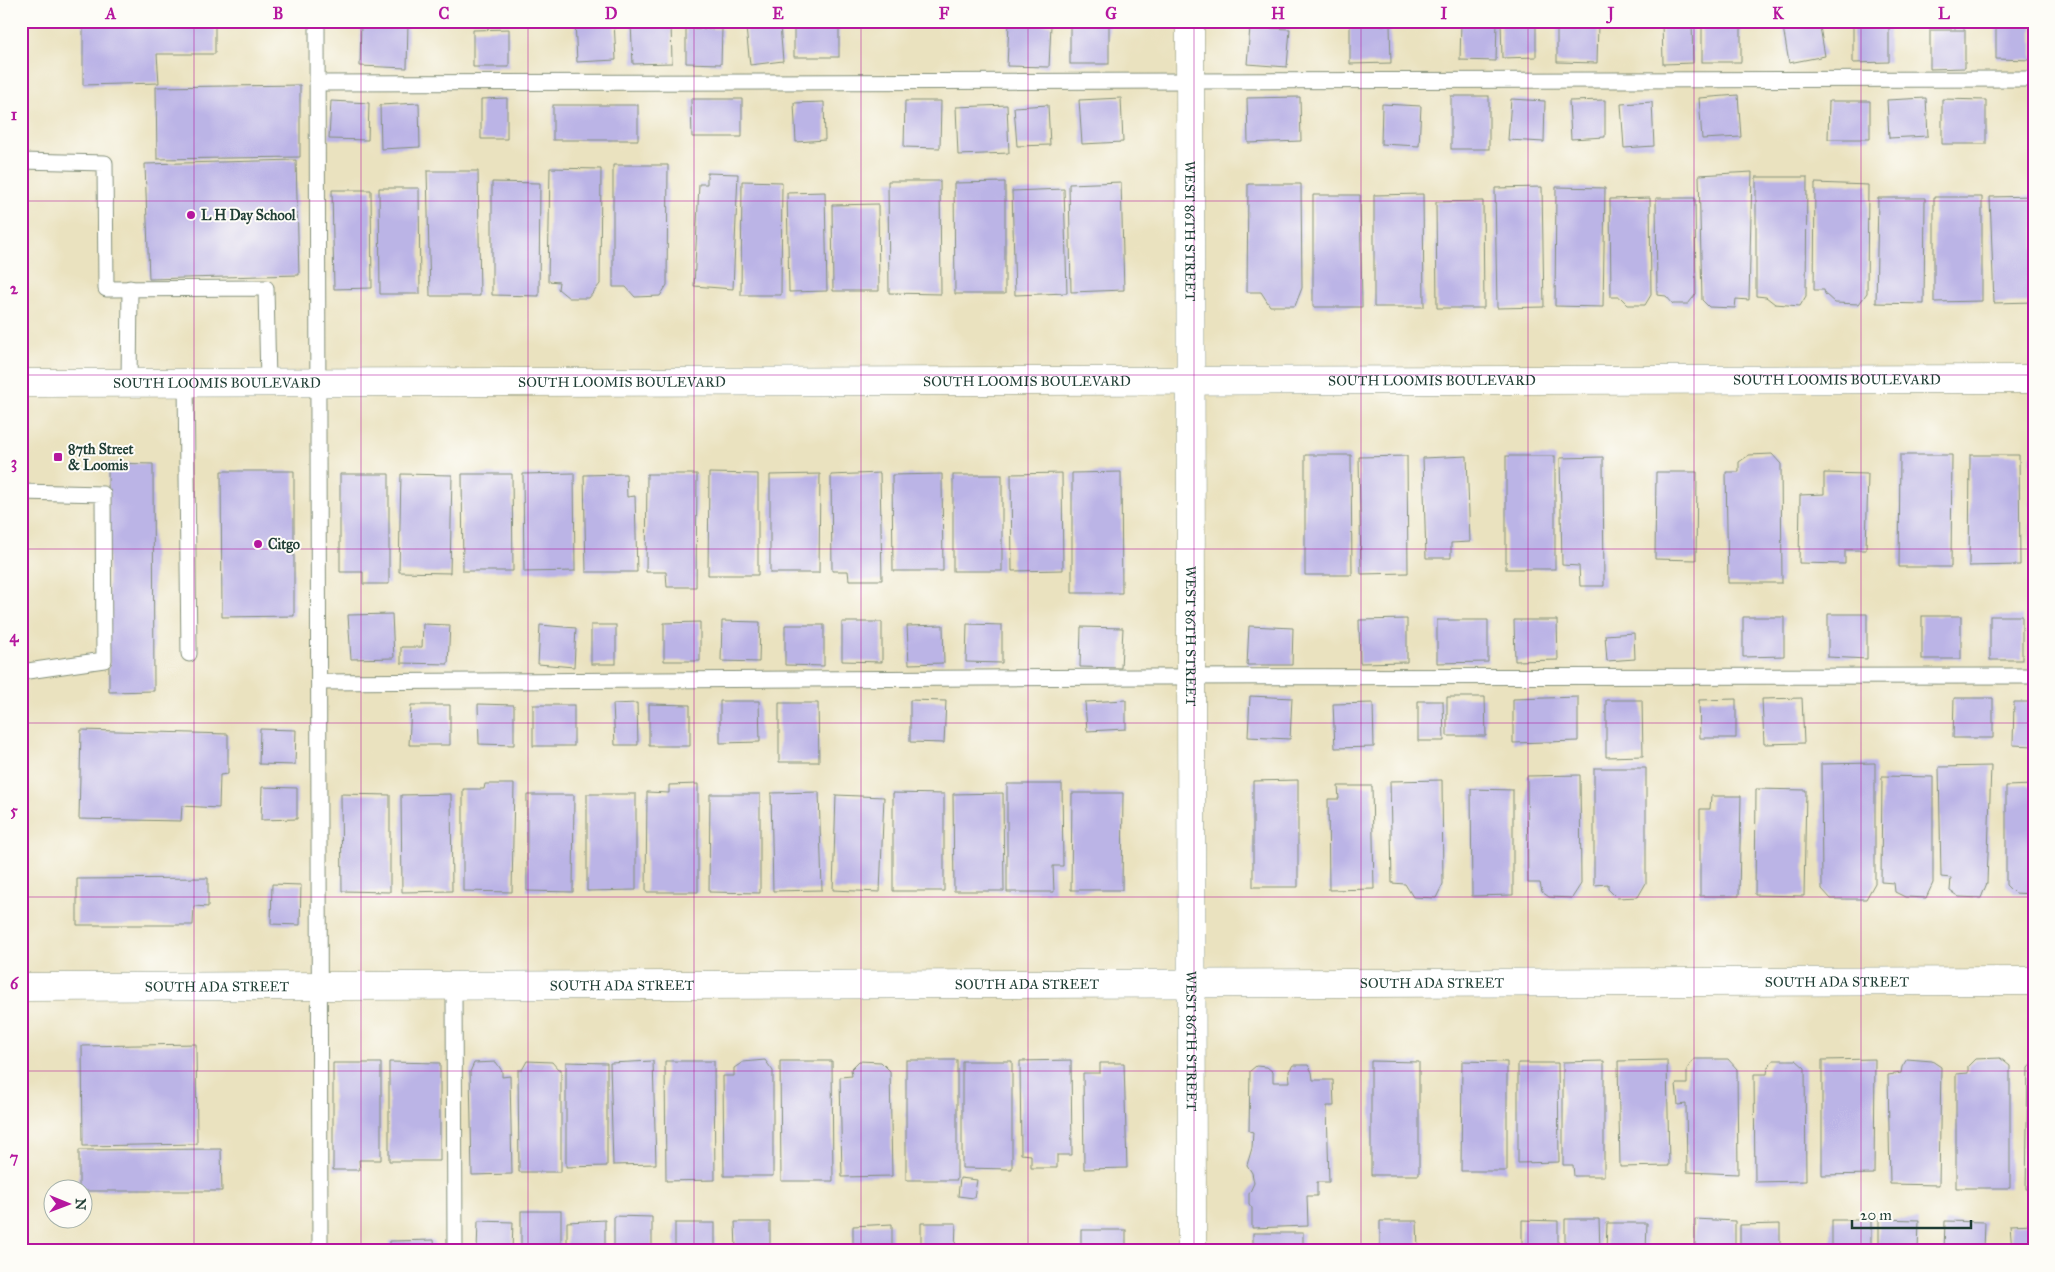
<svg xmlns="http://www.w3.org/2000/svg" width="2055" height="1272" font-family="'IM FELL Great Primer',serif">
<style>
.building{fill:#bbb4e6}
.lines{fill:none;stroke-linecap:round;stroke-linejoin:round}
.service-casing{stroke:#84907a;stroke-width:17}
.minor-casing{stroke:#84907a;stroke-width:29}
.tertiary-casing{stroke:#84907a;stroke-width:29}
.service{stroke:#fff;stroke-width:15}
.minor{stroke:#fff;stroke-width:28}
.tertiary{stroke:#fff;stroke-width:28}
.grid{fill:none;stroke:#b5179e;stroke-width:1;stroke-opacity:0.55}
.poi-dot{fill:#b5179e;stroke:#fdfcf7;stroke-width:2}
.labels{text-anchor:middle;stroke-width:4;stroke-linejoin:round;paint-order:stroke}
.poi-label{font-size:14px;font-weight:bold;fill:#1f3d34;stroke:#fdfcf7;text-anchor:start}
.street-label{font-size:14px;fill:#1f3d34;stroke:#fdfcf7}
.neatline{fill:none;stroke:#b5179e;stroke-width:2}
.grid-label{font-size:16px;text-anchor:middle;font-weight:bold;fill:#b5179e}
</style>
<rect width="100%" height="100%" fill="#fdfcf7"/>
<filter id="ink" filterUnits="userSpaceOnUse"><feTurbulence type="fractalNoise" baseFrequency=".02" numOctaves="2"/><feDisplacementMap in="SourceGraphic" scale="10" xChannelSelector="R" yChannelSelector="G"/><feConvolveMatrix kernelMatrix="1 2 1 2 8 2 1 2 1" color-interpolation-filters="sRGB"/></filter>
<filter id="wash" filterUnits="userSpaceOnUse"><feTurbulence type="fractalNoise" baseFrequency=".0096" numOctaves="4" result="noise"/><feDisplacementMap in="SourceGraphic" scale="20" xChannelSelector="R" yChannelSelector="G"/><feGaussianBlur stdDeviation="1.12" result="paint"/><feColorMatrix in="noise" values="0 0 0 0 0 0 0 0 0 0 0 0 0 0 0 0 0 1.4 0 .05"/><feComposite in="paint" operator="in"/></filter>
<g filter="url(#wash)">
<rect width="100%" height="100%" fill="#eae2bf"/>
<g id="blocks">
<g class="building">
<polygon points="83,21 215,21 215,54 157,54 159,83 83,85"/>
<polygon points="361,21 408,22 407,68 360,66"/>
<polygon points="575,21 614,21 616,60 577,62"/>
<rect x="794" y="21" width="45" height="36"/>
<polygon points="1461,21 1497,21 1496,61 1460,60"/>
<polygon points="1501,21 1536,21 1536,57 1502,58"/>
<polygon points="1662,21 1692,21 1693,63 1663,64"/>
<polygon points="1782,21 1819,21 1825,56 1789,63"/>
<polygon points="1996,21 2032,22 2032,60 1996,59"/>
<polygon points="671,22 672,63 633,64 631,24"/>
<rect x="1070" y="22" width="39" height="42"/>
<polygon points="1557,22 1598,23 1597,63 1557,62"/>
<rect x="1702" y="22" width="39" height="40"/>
<polygon points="1009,23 1051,25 1049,67 1007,66"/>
<polygon points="1889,24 1889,62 1853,63 1853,25"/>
<polygon points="780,25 783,61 750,65 746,28"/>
<polygon points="1350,25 1390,25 1391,63 1350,64"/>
<polygon points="1250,27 1290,29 1287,67 1247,64"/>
<polygon points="686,28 722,29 721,64 686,63"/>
<polygon points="509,29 509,67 473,67 473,30"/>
<polygon points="1930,30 1965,30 1965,68 1930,69"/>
<polygon points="300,85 300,157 157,159 156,87"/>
<polygon points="1738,95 1741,137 1702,139 1699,98"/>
<rect x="1451" y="96" width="38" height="53"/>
<polygon points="1300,97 1301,141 1248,143 1247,98"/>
<polygon points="507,98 507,139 481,139 481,99"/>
<polygon points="1121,98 1123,142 1082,144 1079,100"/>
<polygon points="1926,98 1928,136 1889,138 1887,100"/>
<polygon points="691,99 742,99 742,137 692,137"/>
<polygon points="1511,99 1545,101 1544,142 1508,140"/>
<polygon points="1942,99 1986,100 1986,144 1942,144"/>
<polygon points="1605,100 1605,137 1571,139 1569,101"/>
<polygon points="331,101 369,103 368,140 329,139"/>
<polygon points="905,101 941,101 940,148 904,147"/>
<polygon points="1829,101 1870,101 1870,139 1828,139"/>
<polygon points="824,102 825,140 796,142 794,103"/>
<polygon points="1652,102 1654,146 1624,148 1621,104"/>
<polygon points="419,103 420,147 381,149 380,105"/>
<polygon points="1382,104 1421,106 1419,146 1381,144"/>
<rect x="553" y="105" width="85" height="35"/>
<polygon points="1007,105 1009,153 958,155 956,107"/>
<polygon points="1048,105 1050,145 1017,146 1014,107"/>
<polygon points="296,160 299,275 149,279 145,164"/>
<polygon points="613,165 668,165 667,285 660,296 635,297 626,287 613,287"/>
<polygon points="550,168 601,169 600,284 589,298 569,298 558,289 559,282 548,281"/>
<polygon points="427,171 478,171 480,296 430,296"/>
<polygon points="1752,172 1749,300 1736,299 1735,308 1709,307 1702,300 1699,175"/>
<polygon points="707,173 738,174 733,289 694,286 699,184 707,184"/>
<polygon points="1756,177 1807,177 1806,296 1800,306 1775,304 1766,297 1756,296"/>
<polygon points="742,181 782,182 781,295 741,295"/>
<polygon points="888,181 940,181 941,294 889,293"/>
<polygon points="492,182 540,183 539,296 492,295"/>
<polygon points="1005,182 1005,294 955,294 954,183"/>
<polygon points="1121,182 1124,290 1071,292 1069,184"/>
<polygon points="1815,183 1868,185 1867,293 1859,304 1835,303 1825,294 1824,290 1814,290"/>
<polygon points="1248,184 1301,184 1302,288 1295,306 1270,306 1261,292 1247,292"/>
<polygon points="1542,187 1544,307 1497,308 1495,188"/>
<polygon points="1556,187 1605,188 1603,307 1555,306"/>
<polygon points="379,188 419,188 420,294 380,294"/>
<polygon points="1064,189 1067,293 1015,295 1012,191"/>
<polygon points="332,190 371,190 372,288 334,289"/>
<polygon points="825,192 827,291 789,292 787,193"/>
<polygon points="1423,194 1424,307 1374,307 1374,195"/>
<polygon points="1313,195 1360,195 1362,307 1313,307"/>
<polygon points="2034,196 2034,302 1994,303 1990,197"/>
<polygon points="1934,197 1982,197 1982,301 1934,302"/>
<polygon points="1650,198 1651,295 1645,305 1628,305 1620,297 1611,297 1610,199"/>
<polygon points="1656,198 1695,198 1696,294 1688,304 1673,304 1666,296 1657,295"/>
<polygon points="1878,198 1925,198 1924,304 1876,303"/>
<polygon points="1483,201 1484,308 1437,308 1436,202"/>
<polygon points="878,204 879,291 833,291 832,205"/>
<polygon points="1772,454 1781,464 1782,583 1728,583 1726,472 1739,472 1739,462 1749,455"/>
<polygon points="1305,455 1351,455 1352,575 1305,575"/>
<polygon points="1900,455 1952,455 1951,567 1899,567"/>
<polygon points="1970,455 2019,455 2020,565 1969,566"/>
<polygon points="2031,455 2034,455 2034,567 2030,567"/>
<polygon points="1407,456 1408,573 1361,574 1359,457"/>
<polygon points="1467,456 1470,542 1451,543 1451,558 1426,558 1423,458"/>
<rect x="1506" y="456" width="49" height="113"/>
<polygon points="1603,457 1604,586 1580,586 1579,566 1562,565 1560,458"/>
<polygon points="108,463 153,464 154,691 109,692"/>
<polygon points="221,471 294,471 294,616 222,617"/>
<polygon points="1121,472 1122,593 1072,593 1072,473"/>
<polygon points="1656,472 1697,472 1696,560 1655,559"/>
<polygon points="574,473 575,571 524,572 523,474"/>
<polygon points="709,473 758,474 758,575 708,575"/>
<polygon points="880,473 882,580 849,580 848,571 832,571 831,475"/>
<polygon points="1062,473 1063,570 1012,571 1011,474"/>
<polygon points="1824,473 1868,474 1866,550 1845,550 1845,564 1799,563 1800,495 1824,494"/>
<polygon points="340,474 389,474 389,584 363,584 363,572 340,572"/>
<polygon points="401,474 452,475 450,573 399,572"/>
<polygon points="462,474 512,474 513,571 463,571"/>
<polygon points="626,474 627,497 635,496 637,572 586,572 584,475"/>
<polygon points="647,474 697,474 696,587 667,587 666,572 646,572"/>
<polygon points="820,474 819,573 770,573 770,475"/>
<polygon points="942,474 943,571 893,571 892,475"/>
<rect x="953" y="475" width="49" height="96"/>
<polygon points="392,614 394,658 351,659 348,615"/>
<polygon points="1828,614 1867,614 1867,659 1828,657"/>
<rect x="1922" y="616" width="39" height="43"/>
<rect x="1990" y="616" width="32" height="44"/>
<polygon points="1743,617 1784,617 1784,656 1743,657"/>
<polygon points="1407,619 1407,662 1360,663 1359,620"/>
<polygon points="1437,620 1488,620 1488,662 1437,663"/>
<polygon points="1514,620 1557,620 1558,660 1515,661"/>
<polygon points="722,621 760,622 759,662 721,661"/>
<polygon points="700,622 700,661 664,661 664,623"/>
<polygon points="842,622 882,622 882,662 842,661"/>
<polygon points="423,624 450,625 448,664 401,663 401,647 422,647"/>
<polygon points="967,624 1002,625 1002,663 966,662"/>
<polygon points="540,625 576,628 574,667 538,664"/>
<rect x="591" y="625" width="25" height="39"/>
<polygon points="785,625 824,625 824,666 785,665"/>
<polygon points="943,625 944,663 909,664 907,626"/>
<polygon points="1249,626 1293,628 1292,665 1247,665"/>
<polygon points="1081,627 1123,628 1121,668 1080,667"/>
<polygon points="1634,633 1635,659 1607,661 1605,635"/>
<polygon points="1250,696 1292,698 1290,739 1248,737"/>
<polygon points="1447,697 1485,697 1486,736 1447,736"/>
<polygon points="1578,697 1578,741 1513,743 1513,699"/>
<polygon points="1802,698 1804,743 1764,744 1762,699"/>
<polygon points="1954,698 1993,698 1993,738 1953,738"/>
<polygon points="1736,699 1736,738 1700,738 1699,700"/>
<polygon points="910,700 946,701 944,743 910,742"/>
<polygon points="1126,700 1126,729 1087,731 1085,702"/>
<polygon points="1606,700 1642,700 1643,756 1606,757"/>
<polygon points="720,701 759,701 760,742 720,743"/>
<polygon points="1418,701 1443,701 1444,741 1418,741"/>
<polygon points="2014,702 2034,702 2034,746 2013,745"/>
<polygon points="637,703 638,745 615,745 613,704"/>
<polygon points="779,703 818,703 819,762 779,762"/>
<polygon points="1373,703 1374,747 1335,748 1333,704"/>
<polygon points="478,704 514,705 514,745 479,744"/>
<polygon points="649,704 690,705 690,746 649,746"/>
<polygon points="411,705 450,705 450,745 409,745"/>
<rect x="533" y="705" width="41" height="41"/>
<polygon points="260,729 296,730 295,765 259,764"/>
<polygon points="81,730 228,734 228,774 220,775 219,808 182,806 181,821 79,819"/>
<polygon points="1875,763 1875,883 1866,899 1831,899 1822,889 1821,764"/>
<polygon points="1991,766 1987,883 1981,898 1959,897 1950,891 1951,878 1941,877 1939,767"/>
<polygon points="1594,768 1646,768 1646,883 1638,897 1617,898 1608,889 1608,884 1594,885"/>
<polygon points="1580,775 1581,884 1572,898 1549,897 1542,892 1540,883 1528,883 1527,776"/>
<polygon points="1882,776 1933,777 1933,883 1926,898 1905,897 1895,892 1894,883 1881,882"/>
<polygon points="1298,780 1298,887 1253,887 1253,781"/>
<polygon points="1442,780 1443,884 1436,898 1413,897 1405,884 1392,883 1390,781"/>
<polygon points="485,784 514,784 512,892 463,891 463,789 484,789"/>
<polygon points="698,784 698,892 646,892 647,792 669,793 669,785"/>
<polygon points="1007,784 1062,784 1063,866 1053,866 1054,892 1007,892"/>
<polygon points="2034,785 2034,891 2033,894 2014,893 2006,885 2006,786"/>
<polygon points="1338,786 1372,786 1374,889 1329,890 1328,799 1339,799"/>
<polygon points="262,787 297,788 297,819 261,820"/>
<polygon points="1471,789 1513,790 1513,895 1472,896"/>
<polygon points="1756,789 1806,790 1804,896 1755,895"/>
<polygon points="819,792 822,890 773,891 771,793"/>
<polygon points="893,793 944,794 944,891 893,891"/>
<polygon points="1003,793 1004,891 954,891 953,794"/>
<polygon points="1072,793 1123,793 1122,890 1071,890"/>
<polygon points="341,794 390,795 390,892 342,891"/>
<polygon points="451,794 452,891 402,892 401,795"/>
<polygon points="587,794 636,794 636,890 587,891"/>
<polygon points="710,794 760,794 760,893 709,892"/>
<polygon points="527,795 574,795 573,892 527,891"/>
<polygon points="836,795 884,797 880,892 833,890"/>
<polygon points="1711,796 1741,796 1739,896 1700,896 1700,809 1710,809"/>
<polygon points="208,878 208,907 194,906 193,925 77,925 77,879"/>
<polygon points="272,884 301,885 300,925 271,924"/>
<polygon points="196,1044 197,1144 83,1146 82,1046"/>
<polygon points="2000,1058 2010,1066 2010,1188 1956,1188 1956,1074 1968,1073 1968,1066 1975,1059"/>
<polygon points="1694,1059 1728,1059 1737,1069 1738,1174 1687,1172 1686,1104 1678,1105 1676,1084 1687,1084 1687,1069"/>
<polygon points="1875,1059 1874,1174 1822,1175 1822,1060"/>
<polygon points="1907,1059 1932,1061 1941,1067 1939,1185 1890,1184 1888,1075 1901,1073 1902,1067"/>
<polygon points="765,1060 773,1071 773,1176 724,1176 723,1076 734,1076 734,1068 743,1062"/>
<rect x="906" y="1060" width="51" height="120"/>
<polygon points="1071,1060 1072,1155 1057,1155 1057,1168 1031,1168 1031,1155 1021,1154 1020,1061"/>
<polygon points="1667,1060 1669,1166 1620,1167 1618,1061"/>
<polygon points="1773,1060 1796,1060 1805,1068 1806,1181 1755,1182 1754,1074 1767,1074 1768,1067"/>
<polygon points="527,1061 552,1062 558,1069 561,1069 561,1172 519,1172 518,1070 522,1070"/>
<polygon points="653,1061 656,1164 613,1165 610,1063"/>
<polygon points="665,1061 714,1061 715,1180 666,1181"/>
<polygon points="780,1061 832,1061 833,1181 781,1181"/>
<polygon points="859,1061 881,1062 890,1071 892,1176 842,1177 840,1077 852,1076 851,1069"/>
<polygon points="962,1061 1012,1061 1012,1169 962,1168"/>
<polygon points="1371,1061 1419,1062 1419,1175 1371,1175"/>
<polygon points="1462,1061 1507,1062 1507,1171 1461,1171"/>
<polygon points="1604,1061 1604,1176 1574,1176 1573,1165 1563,1165 1563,1062"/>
<polygon points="2034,1061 2034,1189 2026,1189 2028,1068"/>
<polygon points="389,1062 440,1063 440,1161 389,1161"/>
<polygon points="496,1062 502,1071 502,1077 510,1076 512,1174 472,1175 470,1072 474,1063"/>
<polygon points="566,1062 607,1063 607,1166 566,1167"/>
<polygon points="333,1063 381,1063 381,1160 359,1160 360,1170 333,1170"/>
<polygon points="1100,1063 1124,1063 1127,1168 1084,1169 1083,1073 1100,1073"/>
<polygon points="1518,1063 1558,1063 1559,1162 1518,1163"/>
<polygon points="1293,1065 1308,1065 1312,1072 1313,1080 1333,1080 1334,1106 1327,1106 1329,1182 1317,1182 1317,1196 1307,1196 1308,1226 1252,1228 1252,1208 1249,1204 1249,1194 1254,1183 1252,1173 1247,1165 1252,1148 1253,1132 1249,1131 1250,1071 1256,1066 1267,1067 1273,1072 1273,1082 1290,1082 1289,1071"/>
<polygon points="221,1149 222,1191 82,1191 82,1190 79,1190 79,1150"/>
<polygon points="960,1178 977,1180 974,1198 958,1196"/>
<rect x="521" y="1211" width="40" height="40"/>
<polygon points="614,1216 652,1217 652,1251 614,1251"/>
<polygon points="1565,1219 1599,1219 1600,1251 1565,1251"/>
<polygon points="1695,1219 1735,1221 1735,1251 1695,1251"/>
<polygon points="1879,1219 1919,1220 1918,1251 1879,1251"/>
<polygon points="605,1220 605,1251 567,1251 567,1222"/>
<polygon points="1522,1220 1558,1221 1558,1251 1522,1251"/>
<rect x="1832" y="1220" width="39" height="31"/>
<polygon points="478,1221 513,1222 512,1251 477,1251"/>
<polygon points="1380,1221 1417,1221 1418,1251 1380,1251"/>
<polygon points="1945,1221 1985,1222 1984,1251 1944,1251"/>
<polygon points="735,1222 770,1222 770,1251 736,1251"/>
<rect x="675" y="1223" width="40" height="28"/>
<polygon points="921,1223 956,1223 955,1251 921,1251"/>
<polygon points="1607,1223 1647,1223 1646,1251 1606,1251"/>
<polygon points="892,1224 892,1251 853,1251 853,1226"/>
<polygon points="1780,1224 1780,1251 1740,1251 1740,1225"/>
<polygon points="2034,1224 2034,1251 2012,1251 2010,1225"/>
<rect x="1081" y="1230" width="45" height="21"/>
<rect x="1253" y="1233" width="50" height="18"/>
<polygon points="434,1240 435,1251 390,1251 390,1241"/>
<polygon points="345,1249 383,1249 383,1251 344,1251"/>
</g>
</g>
</g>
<g filter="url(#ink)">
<use href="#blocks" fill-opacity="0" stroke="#84907a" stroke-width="1"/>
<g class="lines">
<g class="service-casing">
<g id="service">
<polyline points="317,21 320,1251"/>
<polyline points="317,83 2034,79"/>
<polyline points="21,161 105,163 106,289 266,288 268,383"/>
<polyline points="129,383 130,288"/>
<polyline points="186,383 189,654"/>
<polyline points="21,492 103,494 104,660 21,672"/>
<polyline points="319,682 1140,677 2034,676"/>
<polyline points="454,985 455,1251"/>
</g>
</g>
<g class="minor-casing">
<g id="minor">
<path id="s1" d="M1190,21L1192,1251"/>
<path id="s2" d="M21,987L2034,981"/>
</g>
</g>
<g class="tertiary-casing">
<g id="tertiary">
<path id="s3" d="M21,383L2034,379"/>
</g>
</g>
<use href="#service" class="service"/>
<use href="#minor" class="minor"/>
<use href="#tertiary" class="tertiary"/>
</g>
</g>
<path class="grid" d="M194,21V1251M361,21V1251M528,21V1251M694,21V1251M861,21V1251M1028,21V1251M1194,21V1251M1361,21V1251M1528,21V1251M1694,21V1251M1861,21V1251M21,201H2034M21,375H2034M21,549H2034M21,723H2034M21,897H2034M21,1071H2034"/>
<g class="poi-dot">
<circle cx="191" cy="215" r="5"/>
<rect x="53" y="452" width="10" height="10" rx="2.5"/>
<circle cx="258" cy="544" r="5"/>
</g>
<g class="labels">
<g class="poi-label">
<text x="201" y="220">L H Day School</text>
<text x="68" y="454">87th Street<tspan x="68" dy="16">&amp; Loomis</tspan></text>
<text x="268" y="549">Citgo</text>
</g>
<g class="street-label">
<text dy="5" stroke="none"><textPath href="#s1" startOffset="210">WEST 86TH STREET</textPath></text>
<text dy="5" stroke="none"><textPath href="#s3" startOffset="1816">SOUTH LOOMIS BOULEVARD</textPath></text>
<text dy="5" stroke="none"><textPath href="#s3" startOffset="1411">SOUTH LOOMIS BOULEVARD</textPath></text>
<text dy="5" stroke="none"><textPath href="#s3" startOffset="1006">SOUTH LOOMIS BOULEVARD</textPath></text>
<text dy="5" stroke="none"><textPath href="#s3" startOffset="196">SOUTH LOOMIS BOULEVARD</textPath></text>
<text dy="5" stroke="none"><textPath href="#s3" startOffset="601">SOUTH LOOMIS BOULEVARD</textPath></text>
<text dy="5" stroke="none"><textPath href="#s1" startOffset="615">WEST 86TH STREET</textPath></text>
<text dy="5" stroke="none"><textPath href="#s2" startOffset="1816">SOUTH ADA STREET</textPath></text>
<text dy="5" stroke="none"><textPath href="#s2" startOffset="1411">SOUTH ADA STREET</textPath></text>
<text dy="5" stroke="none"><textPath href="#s2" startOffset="1006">SOUTH ADA STREET</textPath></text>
<text dy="5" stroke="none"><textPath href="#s2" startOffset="601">SOUTH ADA STREET</textPath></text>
<text dy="5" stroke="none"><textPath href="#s2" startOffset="196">SOUTH ADA STREET</textPath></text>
<text dy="5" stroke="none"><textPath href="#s1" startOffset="1020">WEST 86TH STREET</textPath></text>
</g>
</g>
<rect width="2055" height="1272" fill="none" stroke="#fdfcf7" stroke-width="55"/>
<g transform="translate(68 1204) rotate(91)"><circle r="24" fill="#fdfcf7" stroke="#a4b0a9"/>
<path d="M0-4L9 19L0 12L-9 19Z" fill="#b5179e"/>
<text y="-8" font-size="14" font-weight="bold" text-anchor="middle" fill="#1f3d34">N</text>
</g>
<path d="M1852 1220v8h119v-8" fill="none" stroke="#1f3d34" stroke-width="2.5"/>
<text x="1860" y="1220" font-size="15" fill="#1f3d34" stroke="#fdfcf7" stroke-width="4" paint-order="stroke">20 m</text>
<rect x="28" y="28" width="2000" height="1216" class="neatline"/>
<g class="grid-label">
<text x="111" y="19">A</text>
<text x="278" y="19">B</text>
<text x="444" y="19">C</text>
<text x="611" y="19">D</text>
<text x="778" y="19">E</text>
<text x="944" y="19">F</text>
<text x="1111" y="19">G</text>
<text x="1278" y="19">H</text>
<text x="1444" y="19">I</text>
<text x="1611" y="19">J</text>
<text x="1778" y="19">K</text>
<text x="1944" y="19">L</text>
<text x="14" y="120">1</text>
<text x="14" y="294">2</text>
<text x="14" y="468">3</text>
<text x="14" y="642">4</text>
<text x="14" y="816">5</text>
<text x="14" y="989">6</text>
<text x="14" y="1163">7</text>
</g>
</svg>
